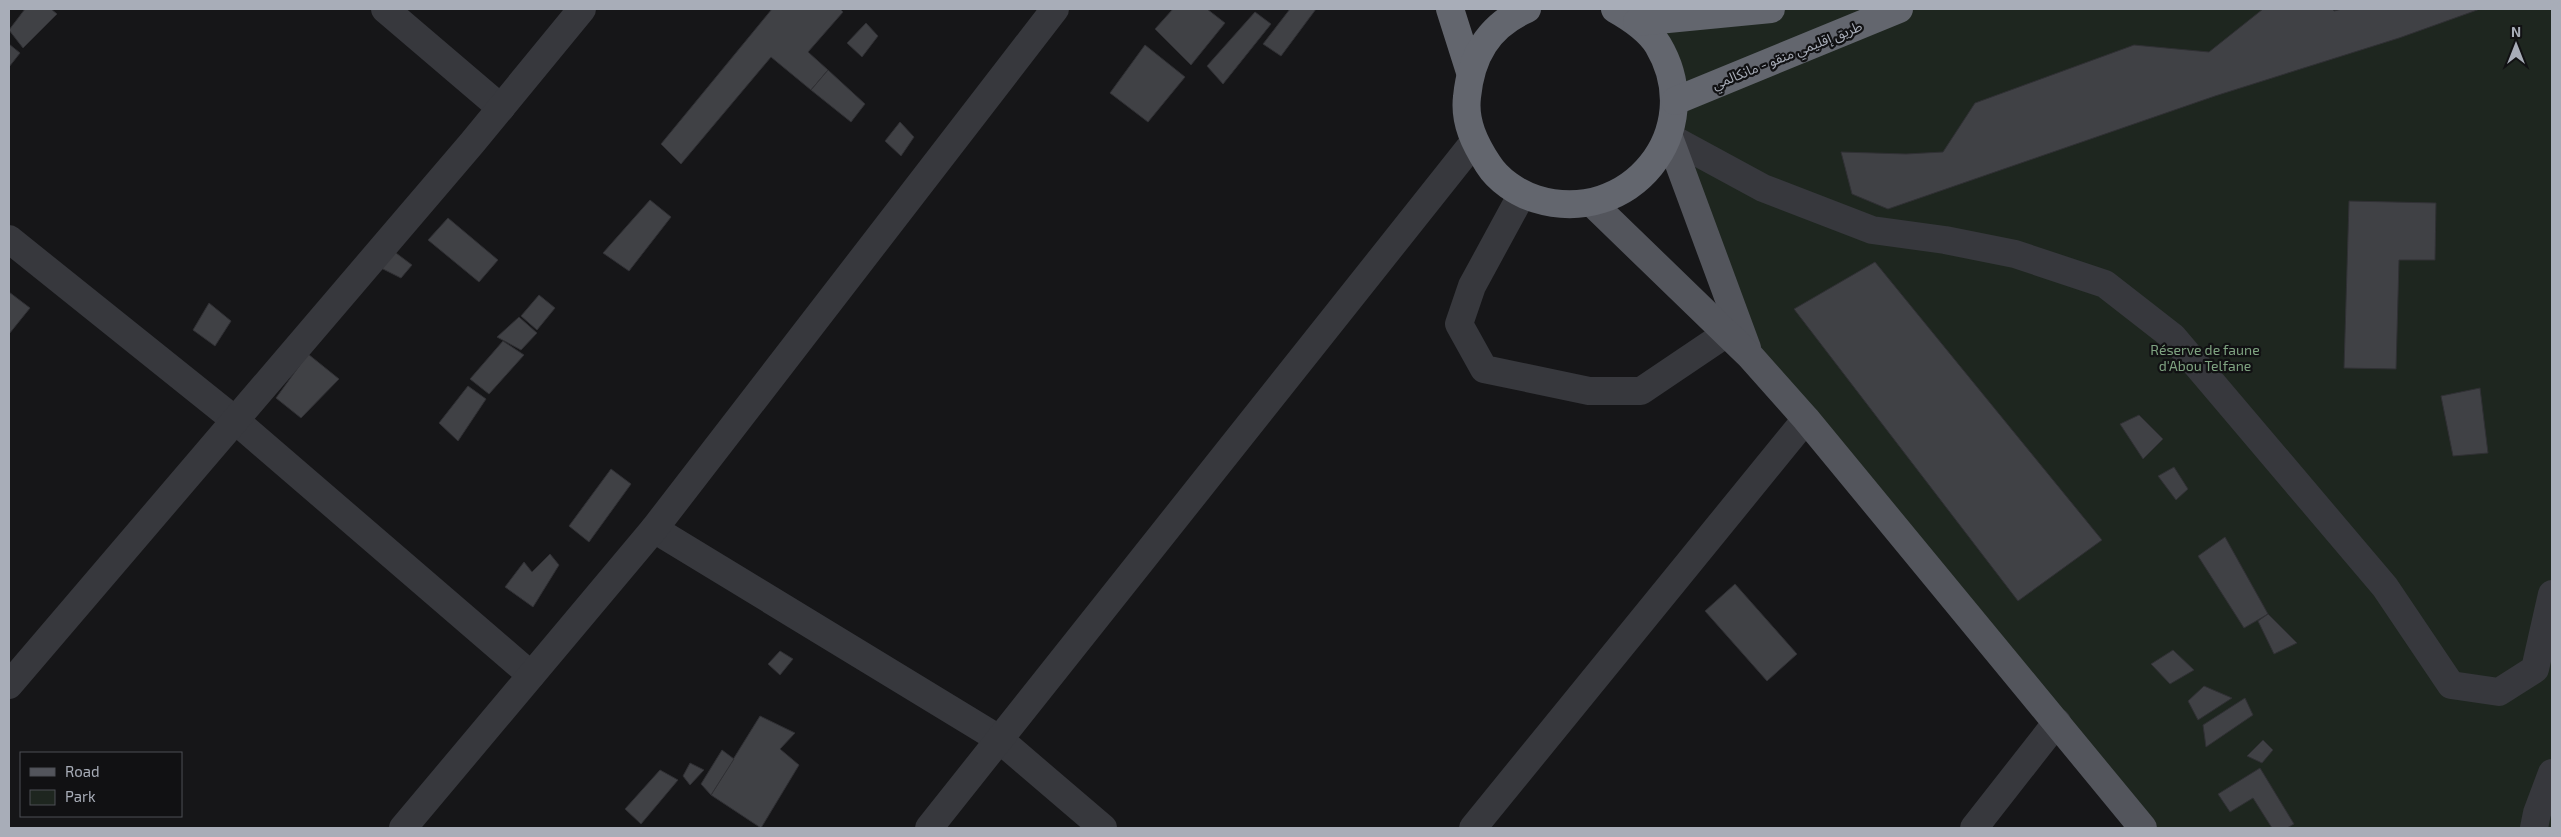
<svg xmlns="http://www.w3.org/2000/svg" width="2561" height="837" font-family="'Exo 2','Noto Sans Arabic',sans-serif">
<style>
.green{fill:#1e261f}
.building{fill:#404145;stroke:#303034}
.lines{fill:none;stroke-linecap:round;stroke-linejoin:round}
.minor{stroke:#37383d;stroke-width:28}
.major{stroke:#53555c;stroke-width:28}
.highway{stroke:#63666e;stroke-width:28}
.labels{text-anchor:middle;stroke-width:4.5;stroke-linejoin:round;paint-order:stroke}
.street-label{font-size:14px;fill:#a8adb8;stroke:#111113}
.park-label{font-size:14px;fill:#7fa381;stroke:#111113}
</style>
<rect width="100%" height="100%" fill="#161618"/>
<polygon class="green" points="1771,9 2552,9 2552,828 2143,828 1750,356 1669,137 1675,101 1637,22"/>
<g class="building">
<polygon points="25,9 51,9 57,14 23,48 9,30"/>
<polygon points="772,9 840,9 843,12 808,52 828,70 811,90 771,57 681,164 661,144"/>
<polygon points="1173,9 1207,9 1225,23 1191,65 1155,29"/>
<polygon points="1290,9 1316,9 1281,56 1263,44"/>
<polygon points="2263,9 2333,9 2334,11 2342,9 2480,9 2399,38 2215,96 1888,209 1852,194 1841,152 1906,154 1943,152 1975,103 2134,45 2209,52"/>
<polygon points="1255,12 1271,24 1223,84 1207,66"/>
<polygon points="866,23 878,36 862,57 847,43"/>
<polygon points="9,44 20,53 9,67"/>
<polygon points="1145,45 1185,77 1148,122 1110,93"/>
<polygon points="828,70 865,104 851,122 811,90"/>
<polygon points="900,122 914,137 901,156 885,141"/>
<polygon points="650,200 671,217 629,271 603,253"/>
<polygon points="2349,201 2436,203 2435,260 2399,260 2396,369 2344,368"/>
<polygon points="448,218 498,260 479,282 428,240"/>
<polygon points="392,250 412,265 401,278 379,267"/>
<polygon points="1875,262 2102,540 2018,601 1794,309"/>
<polygon points="9,292 30,308 9,334"/>
<polygon points="539,295 555,308 537,330 521,316"/>
<polygon points="209,303 231,321 215,346 193,330"/>
<polygon points="519,317 537,333 521,350 497,337"/>
<polygon points="503,341 524,355 489,394 470,379"/>
<polygon points="308,354 339,379 301,418 276,398"/>
<polygon points="468,386 486,399 458,441 439,423"/>
<polygon points="2480,388 2488,453 2453,456 2441,396"/>
<polygon points="2139,415 2163,439 2143,459 2120,424"/>
<polygon points="2174,467 2188,489 2176,500 2158,476"/>
<polygon points="611,469 631,484 589,542 569,526"/>
<polygon points="2225,537 2268,614 2244,628 2198,556"/>
<polygon points="550,554 559,565 533,607 505,587 524,562 532,572"/>
<polygon points="1735,584 1797,654 1767,681 1705,611"/>
<polygon points="2268,614 2297,643 2274,654 2258,621"/>
<polygon points="2173,650 2194,670 2170,684 2151,664"/>
<polygon points="780,651 793,659 780,675 768,664"/>
<polygon points="2204,686 2232,698 2198,720 2188,701"/>
<polygon points="2245,698 2253,715 2206,747 2203,725"/>
<polygon points="760,716 795,733 780,749 799,765 761,828 711,795"/>
<polygon points="2263,740 2273,750 2262,763 2247,756"/>
<polygon points="722,750 734,759 711,795 701,784"/>
<polygon points="690,763 704,770 690,785 683,776"/>
<polygon points="2260,768 2294,824 2287,828 2272,828 2253,798 2230,812 2218,794"/>
<polygon points="660,770 678,780 641,824 625,809"/>
</g>
<g class="lines">
<g class="minor">
<polyline points="385,9 501,108"/>
<polyline points="1669,137 1763,188 1872,230 1945,240 2015,254 2105,284 2173,337 2385,587 2451,685 2499,692 2535,669 2552,594"/>
<polyline points="1522,194 1472,286 1459,324 1484,369 1589,391 1641,391 1727,333"/>
<polyline points="9,239 236,421 531,675"/>
<polyline points="654,529 999,739 1103,828"/>
<polyline points="9,685 472,143 582,9"/>
<polyline points="403,828 654,529 1055,9"/>
<polyline points="929,828 1474,142"/>
<polyline points="1473,828 1806,419"/>
<polyline points="1974,828 2057,722"/>
<polyline points="2534,828 2537,813 2552,773"/>
</g>
<g class="major">
<polyline points="1669,137 1747,348"/>
<polyline points="1592,203 1750,356 1806,419 2143,828"/>
</g>
<g class="highway">
<polyline points="1450,9 1470,72"/>
<path d="M1527,9C1488,26 1471,56 1467,97C1464,122 1475,144 1488,164C1498,180 1517,193 1536,199C1629,228 1709,131 1658,45C1648,29 1631,18 1615,9"/>
<polyline points="1637,22 1771,9"/>
<polyline points="1675,101 1899,9"/>
</g>
</g>
<g class="labels">
<g class="street-label">
<text transform="translate(1787 55) rotate(-22)" y="5">طريق إقليمي منقو - مانكالمي</text>
</g>
<g class="park-label">
<text x="2205" y="355">Réserve de faune<tspan x="2205" dy="16">d'Abou Telfane</tspan></text>
</g>
</g>
<rect width="2561" height="837" fill="none" stroke="#a8adb8" stroke-width="20"/>
<rect x="20" y="752" width="162" height="65" fill="#111113" stroke="#4d4f55"/>
<rect x="30" y="768" width="25" height="8" fill="#53555c" stroke="#4d4f55"/>
<text x="65" y="777" font-size="15" fill="#a8adb8">Road</text>
<rect x="30" y="790" width="25" height="15" fill="#1e261f" stroke="#4d4f55"/>
<text x="65" y="802" font-size="15" fill="#a8adb8">Park</text>
<g transform="translate(2516 45)" stroke="#111113" stroke-width="4" paint-order="stroke">
<path d="M0-4L9 19L0 12L-9 19Z" fill="#a8adb8"/>
<text y="-8" font-size="14" font-weight="bold" text-anchor="middle" fill="#a8adb8">N</text>
</g>
</svg>
